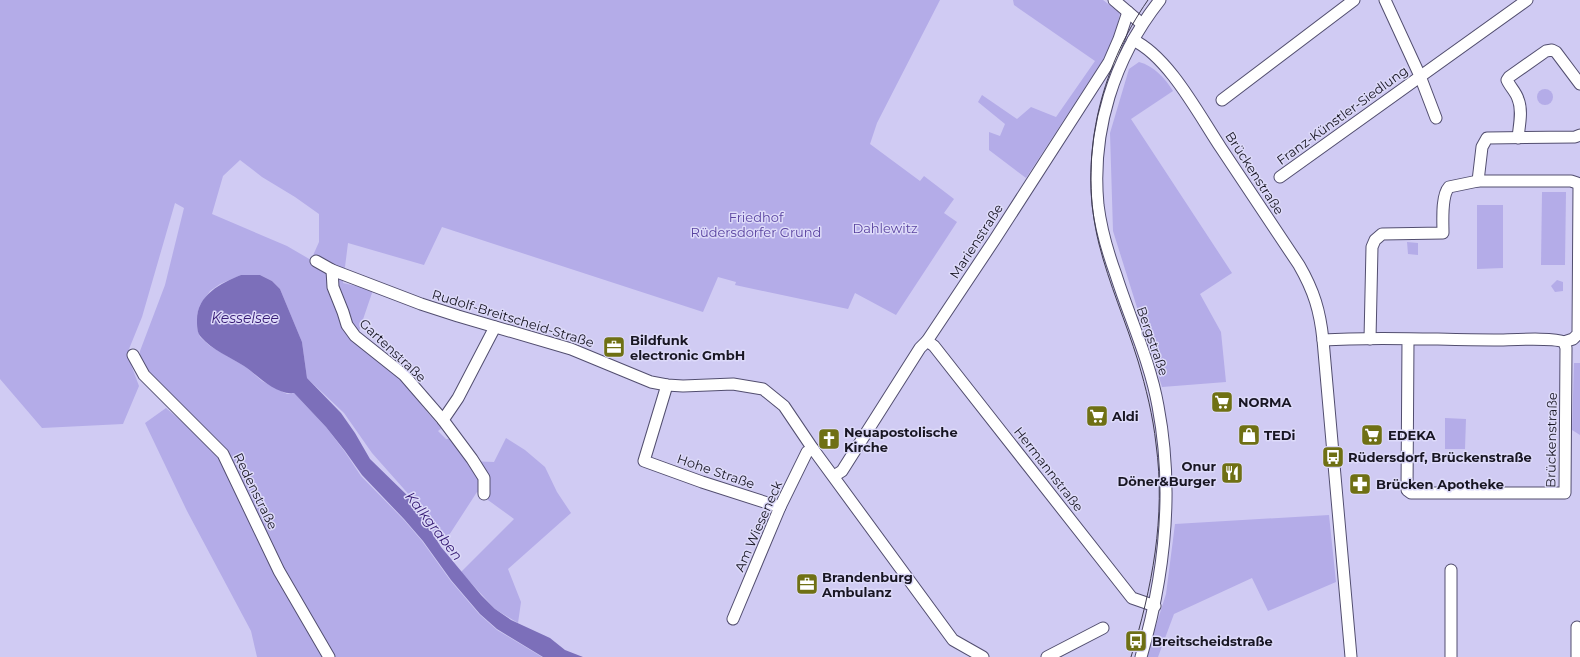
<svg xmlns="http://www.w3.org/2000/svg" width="1580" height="657" font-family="Montserrat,sans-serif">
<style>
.green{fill:#b4ace8;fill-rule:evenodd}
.water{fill:#7c6fba}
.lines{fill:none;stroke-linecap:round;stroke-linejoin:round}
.minor-casing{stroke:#524e6f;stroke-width:13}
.minor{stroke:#fff;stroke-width:11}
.tram{stroke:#403d50;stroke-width:1}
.labels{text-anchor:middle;stroke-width:3;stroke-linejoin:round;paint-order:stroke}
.street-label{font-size:13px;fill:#181623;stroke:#dddaf9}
.park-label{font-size:13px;fill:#5a44a0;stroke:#dddaf9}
.poi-label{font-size:13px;font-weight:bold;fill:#181623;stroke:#dddaf9;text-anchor:start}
.water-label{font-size:14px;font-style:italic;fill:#361a74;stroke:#dddaf9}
</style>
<rect width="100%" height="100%" fill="#d0cbf3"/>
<g class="green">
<path d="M0,0H940L877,123L870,144L920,181L924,176L954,199L944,213L957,222L896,315L855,293L848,309L735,285L736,282L718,277L703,312L442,227L424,265L348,243L343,283L373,290L356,340C373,353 390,366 404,383C417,398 427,414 442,428L438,431L446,439H453L468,461L494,462L506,438L525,450L545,467L557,492L571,513L508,569L521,602L518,623L495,609L461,572L514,519L477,492L442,546L411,497L372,453L344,413L307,378L302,342L280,289L272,281L260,275H241L220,284L210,291L200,305L197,315V328L200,337L210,346L246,367L262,381L287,394L294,393L326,427L345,452L361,476L404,520L422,541L450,580L479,614L497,630L542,657H335L285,573L232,459L217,439L151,379L140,359V351L165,285L184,208L175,203L142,317L127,354L139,386L123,424L42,428L0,379ZM240,160L262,177L295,197L319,214V242L311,260L287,246L212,214L223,176Z"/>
<polygon points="1013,0 1103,0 1120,13 1112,50 1101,63 1026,178 989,150 989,132 1000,136 1005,124 978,102 982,95 1017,119 1031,107 1056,117 1095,61 1014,5"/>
<path d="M1139,62C1154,66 1165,78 1173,91L1131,119L1232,273L1200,294L1221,332L1226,382L1162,387L1113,231L1110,133L1129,69Z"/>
<circle cx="1545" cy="97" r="8"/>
<polygon points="1542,192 1566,192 1565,265 1541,265"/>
<polygon points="1477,205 1503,205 1503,268 1477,269"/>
<polygon points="1407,242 1418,243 1418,255 1408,254"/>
<polygon points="1557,280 1563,282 1563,291 1555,292 1551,286"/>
<polygon points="1574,363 1580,363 1580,435 1572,430"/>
<polygon points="166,408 207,443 225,465 326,657 257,657 251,631 187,511 145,423"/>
<polygon points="1445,418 1466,419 1465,449 1445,449"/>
<polygon points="1329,515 1336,582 1268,611 1252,578 1174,614 1158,657 1146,657 1166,594 1175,524"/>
</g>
<path class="water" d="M241,275H260L272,281L280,289L302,342L307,378L341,413L355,433L370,459L411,499L441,547L481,595L495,609L511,620L550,638L565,650L583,657H543L497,629L480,614L451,580L423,541L404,519L362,475L345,451L326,427L294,393C275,395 259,376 244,366C230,357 212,350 201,337C197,333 197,326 197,320C197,295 221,283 241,275Z"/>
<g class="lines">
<g class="minor-casing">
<g id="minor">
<polyline points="1114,0 1142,24"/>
<polyline points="1385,0 1420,76 1436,118"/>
<path d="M1133,40C1169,57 1199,115 1221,148C1247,187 1273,226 1299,265C1314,291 1320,311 1323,340L1351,657"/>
<polyline points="1222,100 1354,0"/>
<path d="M1518,138C1519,126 1523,111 1518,99C1516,92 1510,87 1507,80L1509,77L1546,51L1552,50L1556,52L1580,84"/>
<polyline points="1280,177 1527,0"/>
<polyline points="1478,181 1482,147 1487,138 1575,137 1580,135"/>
<polyline points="316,261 332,270 421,304 458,316 571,349 651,382 667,385 683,386 733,384 763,389 784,406 813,449 953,640 983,657"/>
<polyline points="332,270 333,287 343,312 347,325 355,336 404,375 443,420 472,459 484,478 484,494"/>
<path d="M1370,339L1372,247L1375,240L1382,234L1443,233C1443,221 1441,196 1449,187L1478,181H1571L1577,183L1579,187L1578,334L1573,339L1564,342"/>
<path d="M1323,340C1380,336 1438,340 1494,340C1509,340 1553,337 1564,342L1566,348L1565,493H1411L1407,490L1408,340"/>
<polyline points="927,341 934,346 1132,598 1155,606"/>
<polyline points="133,355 144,375 223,454 279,571 329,657"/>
<polyline points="667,385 644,461 702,482 780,507"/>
<polyline points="443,420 458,398 495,327"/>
<polyline points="834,476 842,471 920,348 927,341 995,239 1109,62 1119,39 1128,12"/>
<polyline points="733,619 780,507 807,452 813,449"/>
<polyline points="1577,627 1577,657"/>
<polyline points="1047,657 1103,628"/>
<path d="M1141,657C1165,575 1174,490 1158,406C1150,361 1130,319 1116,275C1108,253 1101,229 1098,205C1091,131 1114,58 1160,0"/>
<polyline points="1451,657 1451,570"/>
</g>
</g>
<use href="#minor" class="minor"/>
<path class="tram" d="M1131,657C1152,588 1166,517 1156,444C1153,416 1146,388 1138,361C1126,322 1109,284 1099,244C1078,160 1099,70 1148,0"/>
</g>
<defs>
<g id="office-square" transform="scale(1.15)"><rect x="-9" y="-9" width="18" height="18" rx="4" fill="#6f7014" stroke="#dddaf9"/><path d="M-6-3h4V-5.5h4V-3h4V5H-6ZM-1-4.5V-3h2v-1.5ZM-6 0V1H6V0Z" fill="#fff"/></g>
<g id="supermarket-square" transform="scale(1.15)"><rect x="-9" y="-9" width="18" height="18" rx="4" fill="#6f7014" stroke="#dddaf9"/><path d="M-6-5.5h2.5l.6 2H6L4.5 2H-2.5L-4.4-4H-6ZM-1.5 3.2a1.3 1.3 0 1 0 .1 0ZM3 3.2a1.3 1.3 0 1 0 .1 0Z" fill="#fff"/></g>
<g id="shop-square" transform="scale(1.15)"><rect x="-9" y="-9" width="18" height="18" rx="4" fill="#6f7014" stroke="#dddaf9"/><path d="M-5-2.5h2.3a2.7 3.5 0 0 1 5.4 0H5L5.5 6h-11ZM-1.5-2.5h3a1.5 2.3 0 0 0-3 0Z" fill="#fff"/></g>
<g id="church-square" transform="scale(1.15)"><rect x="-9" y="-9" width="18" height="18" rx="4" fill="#6f7014" stroke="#dddaf9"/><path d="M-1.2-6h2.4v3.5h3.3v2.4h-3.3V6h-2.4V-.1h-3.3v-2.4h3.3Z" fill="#fff"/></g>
<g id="bus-square" transform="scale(1.15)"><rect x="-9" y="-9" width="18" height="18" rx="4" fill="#6f7014" stroke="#dddaf9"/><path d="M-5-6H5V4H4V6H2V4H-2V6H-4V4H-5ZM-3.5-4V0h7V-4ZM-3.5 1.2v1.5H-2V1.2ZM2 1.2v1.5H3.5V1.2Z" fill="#fff"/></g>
<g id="restaurant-square" transform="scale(1.15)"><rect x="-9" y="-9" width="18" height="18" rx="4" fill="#6f7014" stroke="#dddaf9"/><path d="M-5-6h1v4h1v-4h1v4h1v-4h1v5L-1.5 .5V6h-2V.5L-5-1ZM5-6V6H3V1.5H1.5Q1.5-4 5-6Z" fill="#fff"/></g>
<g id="pharmacy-square" transform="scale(1.15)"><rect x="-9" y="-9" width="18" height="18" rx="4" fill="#6f7014" stroke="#dddaf9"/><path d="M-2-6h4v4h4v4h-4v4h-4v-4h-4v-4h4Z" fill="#fff"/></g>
</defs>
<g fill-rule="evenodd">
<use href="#office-square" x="614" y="347"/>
<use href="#supermarket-square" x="1222" y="402"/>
<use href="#supermarket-square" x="1097" y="416"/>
<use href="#shop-square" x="1249" y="435"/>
<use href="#supermarket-square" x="1372" y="435"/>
<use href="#church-square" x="829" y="439"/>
<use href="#bus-square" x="1333" y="457"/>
<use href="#restaurant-square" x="1232" y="473"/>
<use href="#pharmacy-square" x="1360" y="484"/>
<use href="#office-square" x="807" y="584"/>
<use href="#bus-square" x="1136" y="641"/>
</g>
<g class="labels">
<g class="street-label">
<text transform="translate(1342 115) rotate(-36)" y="5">Franz-Künstler-Siedlung</text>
<text transform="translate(1255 173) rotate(57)" y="5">Brückenstraße</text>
<text transform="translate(976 241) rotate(-57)" y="5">Marienstraße</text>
<text transform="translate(513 318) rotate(17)" y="5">Rudolf-Breitscheid-Straße</text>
<text transform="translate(1153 341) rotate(71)" y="5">Bergstraße</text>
<text transform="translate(393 350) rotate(43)" y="5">Gartenstraße</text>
<text transform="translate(1551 440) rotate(-89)" y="5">Brückenstraße</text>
<text transform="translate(1049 469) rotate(52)" y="5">Hermannstraße</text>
<text transform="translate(716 471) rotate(19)" y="5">Hohe Straße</text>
<text transform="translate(256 491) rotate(64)" y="5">Redenstraße</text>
<text transform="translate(758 526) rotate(-66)" y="5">Am Wieseneck</text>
</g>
<g class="park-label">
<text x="756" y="222">Friedhof<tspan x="756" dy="15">Rüdersdorfer Grund</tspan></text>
<text x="885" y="233">Dahlewitz</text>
</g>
<g class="poi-label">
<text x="630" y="345">Bildfunk<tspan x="630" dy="15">electronic GmbH</tspan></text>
<text x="1238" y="407">NORMA</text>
<text x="1112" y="421">Aldi</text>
<text x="844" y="437">Neuapostolische<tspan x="844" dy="15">Kirche</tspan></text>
<text x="1264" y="440">TEDi</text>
<text x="1388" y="440">EDEKA</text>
<text x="1348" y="462">Rüdersdorf, Brückenstraße</text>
<text x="1216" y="471" text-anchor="end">Onur<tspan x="1216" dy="15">Döner&amp;Burger</tspan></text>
<text x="1376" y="489">Brücken Apotheke</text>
<text x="822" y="582">Brandenburg<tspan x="822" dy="15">Ambulanz</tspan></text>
<text x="1152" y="646">Breitscheidstraße</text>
</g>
<g class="water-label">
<text x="245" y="323">Kesselsee</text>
<text transform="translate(434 526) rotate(52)" y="5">Kalkgraben</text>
</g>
</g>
</svg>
